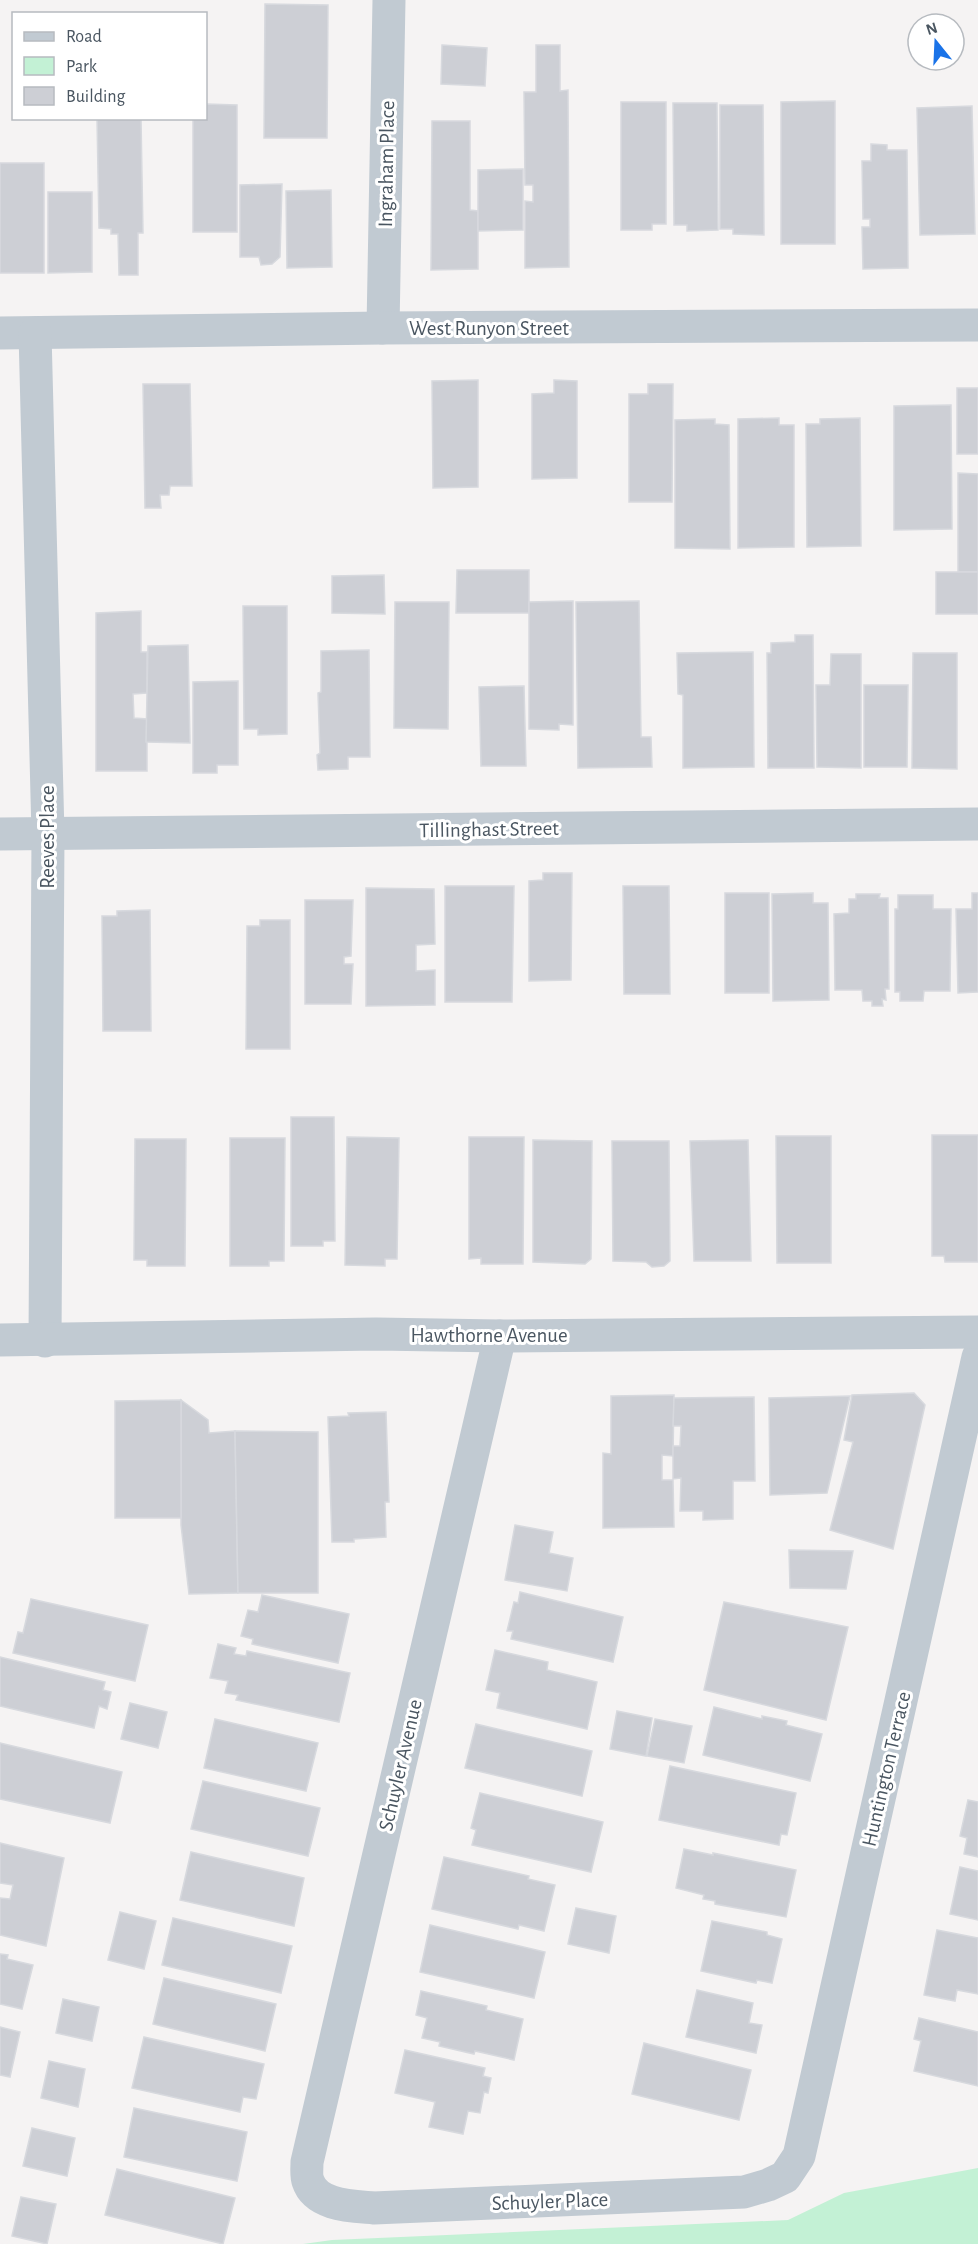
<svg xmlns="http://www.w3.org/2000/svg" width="978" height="2244" font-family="'Alegreya Sans',sans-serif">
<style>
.green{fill:#c3f1d5}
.building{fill:#cdcfd5;stroke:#d7d9de;stroke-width:1.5}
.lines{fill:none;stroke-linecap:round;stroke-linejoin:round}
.minor{stroke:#c1cad2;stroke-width:33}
.tertiary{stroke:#c1cad2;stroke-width:33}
.labels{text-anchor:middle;stroke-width:6;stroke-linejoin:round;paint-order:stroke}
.street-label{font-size:21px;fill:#4a5661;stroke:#fff}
</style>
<rect width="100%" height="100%" fill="#f5f3f3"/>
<polygon class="green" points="978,2168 978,2244 303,2244 332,2240 788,2220 844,2193"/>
<g class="building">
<polygon points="265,4 328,5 327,138 264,138"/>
<polygon points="442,45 487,48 485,86 441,84"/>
<polygon points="536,45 560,45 560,91 568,90 569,267 525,268 525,201 533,202 533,185 525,185 524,92 536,92"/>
<polygon points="835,101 835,244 781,244 781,102"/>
<polygon points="621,102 666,102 666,224 652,224 652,230 621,230"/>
<polygon points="673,103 717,103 718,230 687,231 687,225 674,225"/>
<polygon points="206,104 237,105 237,232 193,232 193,118 206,118"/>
<polygon points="720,105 763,105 764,235 733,234 733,229 720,229"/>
<polygon points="972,106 975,234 920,235 917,108"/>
<polygon points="97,118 141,118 143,233 138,233 138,275 119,275 118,234 111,234 111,229 99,228"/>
<polygon points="432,121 470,121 470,210 478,211 478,269 431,270"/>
<polygon points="871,144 887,145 887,150 907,150 908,268 863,269 862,227 870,227 870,219 863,219 862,161 871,161"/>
<rect x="0" y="163" width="44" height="110"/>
<polygon points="523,169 523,230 478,231 478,170"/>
<polygon points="282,184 280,257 272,264 261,265 259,257 240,257 240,185"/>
<polygon points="331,190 332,267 287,268 286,191"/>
<polygon points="48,192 92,192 92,272 48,273"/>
<polygon points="478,380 478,487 433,488 432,381"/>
<polygon points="554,380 577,381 577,478 532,479 532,394 554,393"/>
<polygon points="143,384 190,384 192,486 170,486 169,495 160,495 161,508 145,508"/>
<polygon points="648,384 673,384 672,502 629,502 629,394 648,394"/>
<rect x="957" y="388" width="21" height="66"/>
<polygon points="951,405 952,529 894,530 894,406"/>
<polygon points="779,418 779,425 794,425 794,547 738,548 738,419"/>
<polygon points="860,418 861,546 807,547 806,424 820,424 820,419"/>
<polygon points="715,419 715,424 729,425 730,549 675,548 675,420"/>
<polygon points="958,473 978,474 978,572 958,572"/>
<polygon points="457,570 529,570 529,613 456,613"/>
<rect x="936" y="572" width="42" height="42"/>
<polygon points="384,575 385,614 332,613 332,576"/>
<polygon points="573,601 573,725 559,724 559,730 529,729 529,602"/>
<polygon points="639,601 641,737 651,737 652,767 578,768 576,602"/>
<polygon points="395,602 449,602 448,729 394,728"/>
<polygon points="243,606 287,606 287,734 258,735 258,729 244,729"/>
<polygon points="141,611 141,652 147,652 147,693 133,694 134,718 147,719 147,771 96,771 96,613"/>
<polygon points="795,635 813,635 814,768 768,768 767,653 771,653 771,643 795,642"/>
<polygon points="188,645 190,743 146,742 148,646"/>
<polygon points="369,650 370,757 348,757 348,769 318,770 317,755 320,753 318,693 321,692 321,651"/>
<polygon points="753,652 754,767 683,768 683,695 678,694 677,653"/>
<polygon points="913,653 957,653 957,769 912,768"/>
<polygon points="831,654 861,654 861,768 817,767 816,685 830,685"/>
<polygon points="238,681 238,765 217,765 217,773 193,773 193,682"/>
<polygon points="864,685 908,685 907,767 864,767"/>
<polygon points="524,686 526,766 481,766 479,687"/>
<polygon points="543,873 572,873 571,980 529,981 529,881 543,880"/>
<polygon points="445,886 514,886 512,1002 445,1002"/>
<polygon points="623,886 669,886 670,994 624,994"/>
<polygon points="366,888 434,889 435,944 416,945 416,971 435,970 435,1005 366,1006"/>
<rect x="725" y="893" width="44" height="100"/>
<polygon points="813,893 813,903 828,903 829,1000 773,1001 772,894"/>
<polygon points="972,893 978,893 978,992 958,993 956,909 972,909"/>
<polygon points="856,894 880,894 879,898 888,898 889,989 885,989 886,1000 882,999 883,1006 872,1006 872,1001 863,1001 862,990 835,990 834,914 849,913 849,899 856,899"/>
<polygon points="898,895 933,895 933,909 951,909 950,991 924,991 923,1001 900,1001 900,992 895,992 895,909 898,909"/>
<polygon points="305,900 353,900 351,956 344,957 344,964 353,964 351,1004 305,1004"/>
<polygon points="150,910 151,1031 103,1031 102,916 117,916 117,911"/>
<polygon points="260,920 290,920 290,1049 246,1049 247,926 260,926"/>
<polygon points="291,1117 334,1117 335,1241 323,1241 323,1246 291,1246"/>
<polygon points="932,1135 978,1135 978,1262 945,1262 944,1256 932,1256"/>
<polygon points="776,1136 831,1136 831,1263 777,1263"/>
<polygon points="347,1137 399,1138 397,1259 385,1259 385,1266 345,1265"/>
<polygon points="469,1137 524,1137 523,1264 481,1264 481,1258 469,1259"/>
<polygon points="230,1138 285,1138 284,1261 269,1261 269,1266 230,1266"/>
<polygon points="135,1139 186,1139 185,1266 147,1266 147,1260 134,1260"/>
<polygon points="533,1140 592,1141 591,1259 585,1264 533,1262"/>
<polygon points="748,1140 751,1261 694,1261 690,1141"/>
<polygon points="612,1141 669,1141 670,1261 664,1266 652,1267 646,1262 613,1261"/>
<polygon points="914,1393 925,1405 893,1549 830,1530 853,1442 844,1440 852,1395"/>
<polygon points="674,1395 673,1456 662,1455 662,1480 673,1480 674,1527 603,1528 603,1453 611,1454 611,1396"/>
<polygon points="850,1396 827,1493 770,1495 769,1398"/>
<polygon points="754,1397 755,1481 733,1481 733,1519 703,1520 703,1511 680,1511 681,1478 673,1479 673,1446 680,1446 681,1426 673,1426 674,1398"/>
<polygon points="181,1400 208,1420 209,1433 235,1431 238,1593 189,1594 181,1525"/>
<polygon points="181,1400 181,1518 115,1518 115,1401"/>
<polygon points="386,1412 389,1502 385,1502 386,1537 354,1539 354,1542 332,1542 328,1417 349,1416 348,1413"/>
<polygon points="235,1431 318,1432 318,1593 238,1593"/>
<polygon points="515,1525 553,1532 549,1553 573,1558 567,1591 505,1580"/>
<polygon points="789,1550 853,1551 846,1589 790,1588"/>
<polygon points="520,1592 623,1617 613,1662 511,1639 513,1631 507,1631 514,1602 518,1603"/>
<polygon points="262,1595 349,1614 338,1663 252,1644 253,1639 241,1636 248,1610 258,1612"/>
<polygon points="31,1599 148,1625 135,1681 13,1653 18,1632 23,1633"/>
<polygon points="724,1602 848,1627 826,1720 704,1690"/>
<polygon points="218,1644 236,1648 234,1654 246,1656 247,1651 350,1673 339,1722 236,1700 238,1695 225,1693 228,1681 210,1678"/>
<polygon points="495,1650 548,1662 547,1670 597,1682 587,1729 497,1708 500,1693 486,1690"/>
<polygon points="0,1657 105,1682 103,1690 111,1692 107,1709 99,1706 94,1728 0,1706"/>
<polygon points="130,1703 167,1712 158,1748 121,1739"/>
<polygon points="714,1707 762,1719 762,1716 787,1721 786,1725 822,1734 810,1781 703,1755"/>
<polygon points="617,1711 652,1718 646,1756 610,1749"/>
<polygon points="215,1719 318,1743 306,1791 204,1768"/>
<polygon points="655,1719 692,1726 684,1763 647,1756"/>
<polygon points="476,1724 592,1751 582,1796 465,1768"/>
<polygon points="0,1743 122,1772 110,1823 0,1799"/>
<polygon points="670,1766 796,1793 787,1835 781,1834 779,1845 659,1820"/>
<polygon points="203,1781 320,1808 308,1856 191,1829"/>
<polygon points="480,1793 603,1822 591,1872 472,1845 476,1830 471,1828"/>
<polygon points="968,1800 978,1802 978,1857 964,1854 967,1838 960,1836"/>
<polygon points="0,1843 64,1858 46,1946 0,1935 0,1898 10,1899 13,1885 0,1883"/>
<polygon points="684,1849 713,1855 713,1853 796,1870 786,1917 715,1904 715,1901 703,1899 704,1895 676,1888"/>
<polygon points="191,1852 304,1878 294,1926 180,1900"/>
<polygon points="444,1857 529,1876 528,1879 555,1885 544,1931 519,1925 518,1929 432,1909"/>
<polygon points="960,1867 978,1871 978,1920 950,1914"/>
<polygon points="576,1908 616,1916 609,1953 568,1944"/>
<polygon points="120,1912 156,1921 144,1969 108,1960"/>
<polygon points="173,1918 292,1946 281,1993 162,1965"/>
<polygon points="712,1921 767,1932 767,1935 782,1939 772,1983 757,1980 756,1983 701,1971"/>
<polygon points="430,1925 545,1952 534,1998 420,1972"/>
<polygon points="937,1930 978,1938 978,1994 957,1990 955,2001 924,1995"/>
<polygon points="0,1954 8,1955 7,1959 33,1965 22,2009 0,2004"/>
<polygon points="164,1978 276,2004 265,2051 153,2024"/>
<polygon points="697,1990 753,2003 749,2023 762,2025 756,2053 686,2037"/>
<polygon points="421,1991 487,2006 486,2010 523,2019 514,2060 475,2051 474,2054 439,2046 440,2042 422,2038 427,2018 416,2015"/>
<polygon points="63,1999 99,2007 92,2041 56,2033"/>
<polygon points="919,2018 978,2032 978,2086 914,2071 921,2041 914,2039"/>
<polygon points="0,2027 20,2032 10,2077 0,2075"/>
<polygon points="144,2037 264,2064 256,2099 243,2097 240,2112 132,2088"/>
<polygon points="644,2043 751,2070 739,2120 632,2094"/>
<polygon points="405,2050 485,2068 483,2076 491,2078 488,2093 484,2092 480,2113 468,2111 463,2134 429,2127 435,2102 395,2093"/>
<polygon points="49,2061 85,2069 78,2107 41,2098"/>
<polygon points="134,2108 247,2132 237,2181 124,2157"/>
<polygon points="32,2128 75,2138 67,2176 23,2166"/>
<polygon points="117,2169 235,2198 223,2244 105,2215"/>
<polygon points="21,2197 56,2204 47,2244 12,2236"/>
</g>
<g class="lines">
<g class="minor">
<polyline points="383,328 389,0"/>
<polyline points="0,333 383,328 978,325"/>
<polyline points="35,333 48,834 45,1341"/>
<polyline points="0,834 978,824"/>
<path d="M500,1336L307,2162C307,2168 306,2176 308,2181C316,2206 353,2206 374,2208L744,2192L768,2185L785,2177L799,2156L978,1357"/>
</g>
<polyline class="tertiary" points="0,1340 376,1334 500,1336 978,1332"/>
</g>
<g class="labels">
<g class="street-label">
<text transform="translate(386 164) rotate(-89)" y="7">Ingraham Place</text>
<text x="489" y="335">West Runyon Street</text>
<text transform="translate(489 829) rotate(-1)" y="7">Tillinghast Street</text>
<text transform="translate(47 837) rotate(-90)" y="7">Reeves Place</text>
<text x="489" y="1342">Hawthorne Avenue</text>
<text transform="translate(400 1765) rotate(-77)" y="7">Schuyler Avenue</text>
<text transform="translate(886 1769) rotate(-77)" y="7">Huntington Terrace</text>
<text transform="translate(550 2201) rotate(-2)" y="7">Schuyler Place</text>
</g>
</g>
<rect x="12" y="12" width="195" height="108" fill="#ffffff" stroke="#b7bbc0" stroke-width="1.5"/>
<rect x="24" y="32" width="30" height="9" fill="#c1cad2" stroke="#b7bbc0" stroke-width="1.5"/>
<text x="66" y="42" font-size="18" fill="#4a5661">Road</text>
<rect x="24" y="57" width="30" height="18" fill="#c3f1d5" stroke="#b7bbc0" stroke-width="1.5"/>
<text x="66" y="72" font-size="18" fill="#4a5661">Park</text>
<rect x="24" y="87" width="30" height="18" fill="#cdcfd5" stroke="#b7bbc0" stroke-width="1.5"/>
<text x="66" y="102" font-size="18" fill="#4a5661">Building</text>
<g transform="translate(936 42) rotate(342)"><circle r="28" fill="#ffffff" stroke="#b7bbc0" stroke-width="1.5"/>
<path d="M0-4.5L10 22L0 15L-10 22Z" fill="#1a73e8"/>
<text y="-9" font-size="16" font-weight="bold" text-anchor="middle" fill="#4a5661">N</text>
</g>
</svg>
